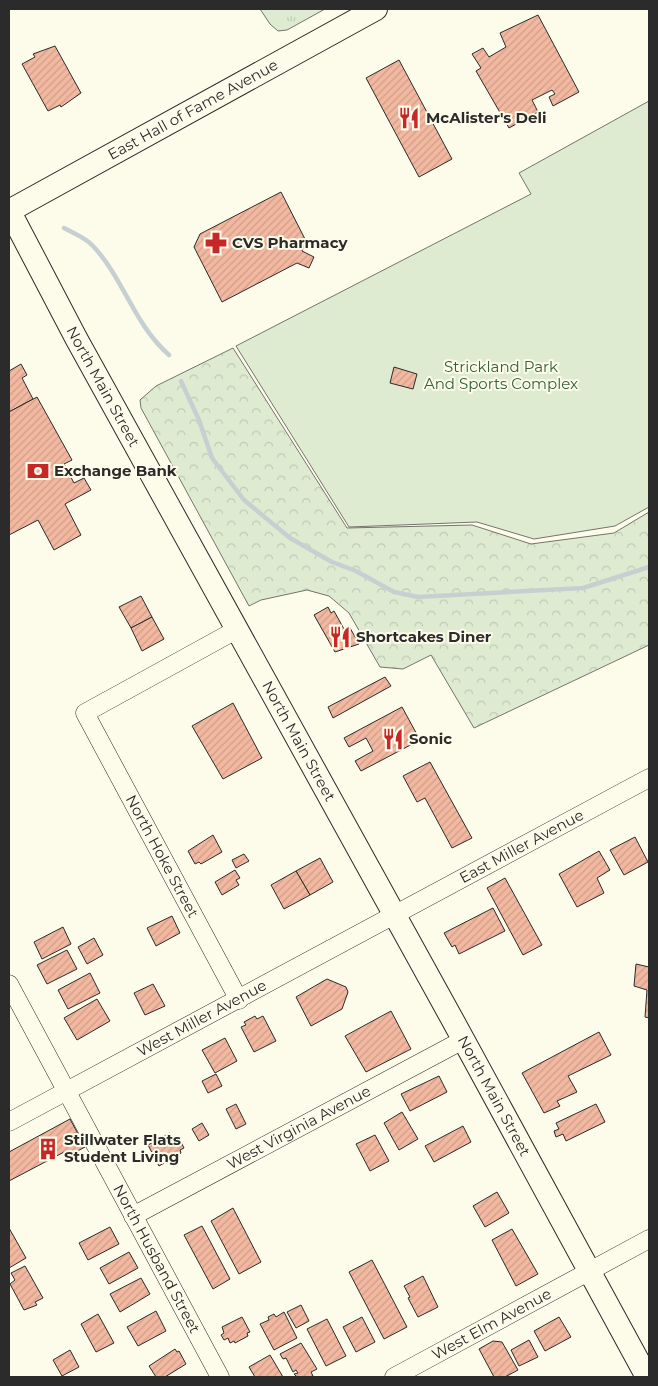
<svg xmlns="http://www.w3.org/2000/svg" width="658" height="1386" font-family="Montserrat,sans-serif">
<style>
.grass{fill:url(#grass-tufts);stroke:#74746e}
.forest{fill:url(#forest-crowns);stroke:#74746e}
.park{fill:#deebd1;stroke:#74746e}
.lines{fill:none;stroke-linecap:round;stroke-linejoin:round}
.stream{stroke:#c7d0d0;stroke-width:4.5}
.building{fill:url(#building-hatch);stroke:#2b2b2b}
.minor-casing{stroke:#2b2b2b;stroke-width:19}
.major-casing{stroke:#2b2b2b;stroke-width:24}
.minor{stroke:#fdfbea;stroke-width:18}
.major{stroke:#fdfbea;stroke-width:22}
.labels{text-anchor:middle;stroke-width:4;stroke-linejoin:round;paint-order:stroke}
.street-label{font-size:15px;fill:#2b2b2b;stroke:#fdfbea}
.poi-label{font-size:15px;font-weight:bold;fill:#2b2b2b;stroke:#fdfbea;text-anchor:start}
.park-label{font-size:15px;fill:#34623c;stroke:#fdfbea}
</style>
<defs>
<pattern id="grass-tufts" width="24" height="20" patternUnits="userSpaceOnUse" patternTransform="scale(1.25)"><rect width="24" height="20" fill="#deebd1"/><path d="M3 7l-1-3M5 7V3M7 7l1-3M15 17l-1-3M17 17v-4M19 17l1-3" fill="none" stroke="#bfcab4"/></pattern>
<pattern id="forest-crowns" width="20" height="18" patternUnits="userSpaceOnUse" patternTransform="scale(1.25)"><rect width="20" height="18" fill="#deebd1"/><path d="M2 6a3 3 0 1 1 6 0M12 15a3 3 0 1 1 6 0" fill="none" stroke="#bfcab4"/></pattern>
<pattern id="building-hatch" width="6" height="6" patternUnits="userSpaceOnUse" patternTransform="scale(1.25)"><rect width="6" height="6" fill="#f2b8a0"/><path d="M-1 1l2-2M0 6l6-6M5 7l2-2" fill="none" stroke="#d09e8a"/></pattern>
</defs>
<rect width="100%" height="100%" fill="#fdfbea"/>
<polygon class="grass" points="260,9 325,9 287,30 278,31 270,24"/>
<polygon class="forest" points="233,348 347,528 472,525 531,544 614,533 649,512 649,645 474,728 431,655 403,669 380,667 349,613 329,596 307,590 261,600 249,606 141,408 140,400 156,386"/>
<polygon class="park" points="649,101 649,507 615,526 534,539 477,522 349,527 236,346 531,194 519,173"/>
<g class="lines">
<g class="stream">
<path d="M64,228C73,233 86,238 93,246C124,279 133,323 169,355"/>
<polyline points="181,381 199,420 212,458 244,500 290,538 332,562 356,571 394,592 418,597 583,588 649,567"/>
</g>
</g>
<g class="building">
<polygon points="538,15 579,92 553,106 549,97 555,94 552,90 532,100 538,112 509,128 476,71 481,68 472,54 483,48 489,57 506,47 500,33"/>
<polygon points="55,46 81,93 61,107 60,105 48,111 22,64 35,57 33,54"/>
<polygon points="399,60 452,159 419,177 366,78"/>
<polygon points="281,192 306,241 302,251 314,257 309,268 297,263 222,302 194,247 200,234"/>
<polygon points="21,364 27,375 22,378 33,399 9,412 9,371"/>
<polygon points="394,367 417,374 413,389 390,383"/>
<polygon points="37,397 72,460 64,464 74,483 84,478 91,490 65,504 81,535 54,550 38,520 9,535 9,412"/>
<polygon points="141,596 152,617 131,628 119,607"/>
<polygon points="328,607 331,613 334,611 344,629 349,626 359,644 335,652 314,615"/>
<polygon points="152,617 164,639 142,651 131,628"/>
<polygon points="385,677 391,686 333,718 328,707"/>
<polygon points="233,703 262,758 223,779 192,726"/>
<polygon points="402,707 420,740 361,771 355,761 373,751 366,738 349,747 344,738"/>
<polygon points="430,762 472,838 452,848 425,798 417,802 403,776"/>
<polygon points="213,835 222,852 201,864 199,862 195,864 188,851"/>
<polygon points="635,837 648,862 624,875 610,850"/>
<polygon points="599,851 610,870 597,878 604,893 577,907 559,874"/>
<polygon points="244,854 249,861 236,868 232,860"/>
<polygon points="320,858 333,882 310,895 296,871"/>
<polygon points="235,870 240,878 236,880 239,885 222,895 215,882"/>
<polygon points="296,871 310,895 284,909 271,885"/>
<polygon points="505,878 542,945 523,955 487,888"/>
<polygon points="493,908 505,931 459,954 455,945 452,947 444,933"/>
<polygon points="172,916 180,933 156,946 147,928"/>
<polygon points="63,927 71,944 42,959 34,942"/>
<polygon points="94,938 103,955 87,964 78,947"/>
<polygon points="67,950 77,969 47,984 37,965"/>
<polygon points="636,964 649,967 649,1018 645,1017 647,990 634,986"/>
<polygon points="90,973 100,993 68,1009 58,990"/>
<polygon points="327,979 346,987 348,992 342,1009 311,1026 296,997"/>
<polygon points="153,984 165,1006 145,1015 134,993"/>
<polygon points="97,999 110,1021 77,1040 64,1018"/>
<polygon points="391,1011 411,1049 366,1072 345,1036"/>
<polygon points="255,1016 257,1019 263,1016 276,1041 254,1052 241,1027 246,1025 244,1022"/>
<polygon points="599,1032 611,1055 568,1076 577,1092 557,1101 560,1106 544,1113 522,1073"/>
<polygon points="225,1038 237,1061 215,1073 202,1050"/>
<polygon points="216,1074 222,1086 208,1093 202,1081"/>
<polygon points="439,1076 447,1092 410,1111 401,1094"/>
<polygon points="236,1104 246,1124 236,1129 226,1109"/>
<polygon points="596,1104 605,1122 566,1141 563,1134 556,1137 554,1131 559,1129 556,1123"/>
<polygon points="402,1112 418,1139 399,1150 384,1123"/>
<polygon points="70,1119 85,1147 68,1156 66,1151 9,1181 9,1152"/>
<polygon points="202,1123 209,1135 199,1141 192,1129"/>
<polygon points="463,1126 471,1142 434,1162 425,1146"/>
<polygon points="170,1133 174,1141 179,1138 184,1148 180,1150 181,1153 159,1166 148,1145"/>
<polygon points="375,1135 389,1161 370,1171 356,1144"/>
<polygon points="497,1192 509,1213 485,1227 473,1206"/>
<polygon points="233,1208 261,1262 239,1274 211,1221"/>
<polygon points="202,1226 230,1279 213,1289 184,1235"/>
<polygon points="110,1227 119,1244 88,1260 79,1243"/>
<polygon points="9,1228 26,1258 9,1268"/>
<polygon points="512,1229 538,1274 516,1286 492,1240"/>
<polygon points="129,1252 138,1268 109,1284 100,1268"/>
<polygon points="372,1260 407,1327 384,1339 349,1272"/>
<polygon points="25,1266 43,1298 35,1302 37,1305 24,1310 10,1284 15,1280 11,1273"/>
<polygon points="423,1276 438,1307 418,1317 408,1298 410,1297 404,1286"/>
<polygon points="141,1278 150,1294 120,1312 110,1294"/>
<polygon points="301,1305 309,1321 296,1328 287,1312"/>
<polygon points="156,1311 166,1331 138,1346 127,1327"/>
<polygon points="284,1312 297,1338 274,1350 260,1324 269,1320 268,1317 274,1314 276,1317"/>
<polygon points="98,1314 114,1343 96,1352 81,1324"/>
<polygon points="242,1317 250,1332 247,1333 248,1336 235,1343 234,1341 230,1343 228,1338 224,1340 221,1335 224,1333 222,1327"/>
<polygon points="362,1317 375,1342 356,1352 343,1327"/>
<polygon points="559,1317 571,1337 545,1351 534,1331"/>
<polygon points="327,1319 346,1356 326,1366 307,1329"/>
<polygon points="529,1340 538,1357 519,1366 511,1350"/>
<polygon points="493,1341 502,1342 518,1370 505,1377 494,1377 479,1349"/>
<polygon points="301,1343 317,1369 311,1372 313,1376 310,1377 297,1377 294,1374 298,1373 296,1370 293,1372 286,1358 283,1359 280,1354"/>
<polygon points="175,1349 177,1352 179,1351 186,1364 165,1377 156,1377 149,1366"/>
<polygon points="70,1350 79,1367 62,1376 53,1360"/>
<polygon points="270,1355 283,1377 255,1377 249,1367"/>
</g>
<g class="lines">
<g class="minor-casing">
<g id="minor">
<path id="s1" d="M236,630L85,713L239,1000"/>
<path id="s2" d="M9,984L220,1377"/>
<path id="s3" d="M9,1122L649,778"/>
<path id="s4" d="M133,1216L463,1040"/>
<path id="s5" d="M394,1377L649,1239"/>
</g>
</g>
<g class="major-casing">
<g id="major">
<path id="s6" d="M9,210L76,338L451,1017L647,1377"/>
<path id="s7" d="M9,211L376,9"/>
</g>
</g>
<use href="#minor" class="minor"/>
<use href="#major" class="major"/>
</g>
<defs>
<g id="restaurant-bare" transform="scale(1.725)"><path d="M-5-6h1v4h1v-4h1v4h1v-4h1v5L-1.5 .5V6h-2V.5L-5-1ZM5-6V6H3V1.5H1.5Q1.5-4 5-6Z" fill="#c62828" stroke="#fdfbea" stroke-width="2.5" paint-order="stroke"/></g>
<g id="pharmacy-bare" transform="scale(1.725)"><path d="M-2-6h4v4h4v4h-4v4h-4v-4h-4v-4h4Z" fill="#c62828" stroke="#fdfbea" stroke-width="2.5" paint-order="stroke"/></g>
<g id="bank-bare" transform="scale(1.725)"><path d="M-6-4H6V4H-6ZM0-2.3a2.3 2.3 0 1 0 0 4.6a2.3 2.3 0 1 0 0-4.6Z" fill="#c62828" stroke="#fdfbea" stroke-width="2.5" paint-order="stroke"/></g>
<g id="building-bare" transform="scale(1.725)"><path d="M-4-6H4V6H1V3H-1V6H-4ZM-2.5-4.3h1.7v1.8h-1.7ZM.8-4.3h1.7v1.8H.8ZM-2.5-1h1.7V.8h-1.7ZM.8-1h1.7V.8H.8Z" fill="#c62828" stroke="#fdfbea" stroke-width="2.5" paint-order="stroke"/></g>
</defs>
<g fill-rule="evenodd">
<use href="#restaurant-bare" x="409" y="118"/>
<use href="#pharmacy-bare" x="216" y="243"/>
<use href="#bank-bare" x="38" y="471"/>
<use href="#restaurant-bare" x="340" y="637"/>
<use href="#restaurant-bare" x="393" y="739"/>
<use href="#building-bare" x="48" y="1149"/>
</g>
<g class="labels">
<g class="street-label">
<text dy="5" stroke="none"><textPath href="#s7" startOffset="210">East Hall of Fame Avenue</textPath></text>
<text dy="5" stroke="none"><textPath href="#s6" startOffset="200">North Main Street</textPath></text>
<text dy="5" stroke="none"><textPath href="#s6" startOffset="605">North Main Street</textPath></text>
<text dy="5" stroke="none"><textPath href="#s3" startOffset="582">East Miller Avenue</textPath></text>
<text dy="5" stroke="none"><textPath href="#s1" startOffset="335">North Hoke Street</textPath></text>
<text dy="5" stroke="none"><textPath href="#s3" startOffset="219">West Miller Avenue</textPath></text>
<text dy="5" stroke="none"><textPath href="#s6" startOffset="1010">North Main Street</textPath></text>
<text dy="5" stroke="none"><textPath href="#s4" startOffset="188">West Virginia Avenue</textPath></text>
<text dy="5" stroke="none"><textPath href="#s2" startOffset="312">North Husband Street</textPath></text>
<text dy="5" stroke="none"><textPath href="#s5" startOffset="111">West Elm Avenue</textPath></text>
</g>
<g class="poi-label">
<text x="426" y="123">McAlister's Deli</text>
<text x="232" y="248">CVS Pharmacy</text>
<text x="54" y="476">Exchange Bank</text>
<text x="356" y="642">Shortcakes Diner</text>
<text x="409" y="744">Sonic</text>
<text x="64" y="1145">Stillwater Flats<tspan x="64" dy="17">Student Living</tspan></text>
</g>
<g class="park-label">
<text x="501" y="372">Strickland Park<tspan x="501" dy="17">And Sports Complex</tspan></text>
</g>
</g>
<rect width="658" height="1386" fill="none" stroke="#2b2b2b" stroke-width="20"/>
</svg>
